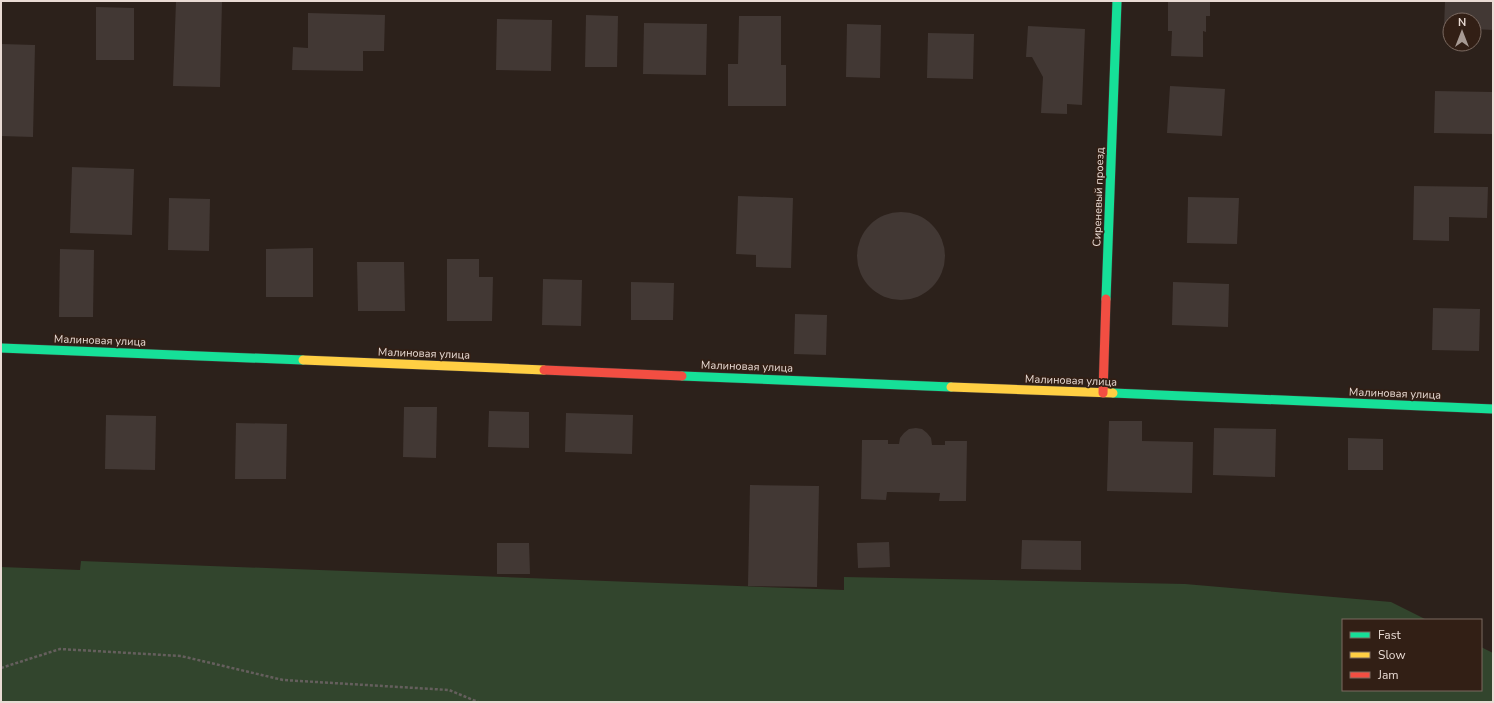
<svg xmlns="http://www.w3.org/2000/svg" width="1494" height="703" font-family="'Nunito Sans',sans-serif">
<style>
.green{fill:#32452d}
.building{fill:#423834}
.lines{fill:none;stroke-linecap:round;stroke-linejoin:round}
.fast-casing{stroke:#453c37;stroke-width:10}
.slow-casing{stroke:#453c37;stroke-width:10}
.jam-casing{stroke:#453c37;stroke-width:10}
.path{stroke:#655f5d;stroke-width:2.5;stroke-dasharray:3 2;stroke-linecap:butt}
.fast{stroke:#16e098;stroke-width:9}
.slow{stroke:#ffcf43;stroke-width:9}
.jam{stroke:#f24e42;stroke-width:9}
.labels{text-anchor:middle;stroke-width:3.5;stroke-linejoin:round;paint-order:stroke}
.street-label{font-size:11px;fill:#e9dbd4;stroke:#321f15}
</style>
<rect width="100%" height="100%" fill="#2c211b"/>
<polygon class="green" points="81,561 844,590 844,577 1185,584 1391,602 1427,620 1343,620 1343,690 1481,690 1481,647 1493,653 1493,702 1,702 1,567 80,570"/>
<g class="building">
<polygon points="176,1 222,1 220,87 173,86"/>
<polygon points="1168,1 1210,1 1210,16 1206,16 1206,32 1203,31 1203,57 1171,56 1172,31 1168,31"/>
<polygon points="1445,1 1493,1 1493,30 1474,29 1474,20 1450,20 1450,28 1444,28"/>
<polygon points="96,7 134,8 134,60 96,60"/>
<polygon points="308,13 385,15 384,51 363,51 363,71 292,70 293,47 308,48"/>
<polygon points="586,15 618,16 617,67 585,67"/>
<polygon points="739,16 781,16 781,65 786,65 786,106 728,106 728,64 738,64"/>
<polygon points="497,19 552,20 551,71 496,70"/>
<polygon points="644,23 707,24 706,75 643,74"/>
<polygon points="847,24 881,25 880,78 846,77"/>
<polygon points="1028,26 1085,29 1082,105 1067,104 1067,114 1041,113 1043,77 1032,57 1026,57"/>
<polygon points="928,33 974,34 973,79 927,78"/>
<polygon points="1,44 35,45 33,137 1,136"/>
<polygon points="1170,86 1225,89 1222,136 1167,133"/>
<polygon points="1435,91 1493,92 1492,134 1434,133"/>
<polygon points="72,167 134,169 132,235 70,233"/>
<polygon points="1414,186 1488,187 1487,218 1449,217 1449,241 1413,240"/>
<polygon points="738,196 793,198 791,268 756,267 756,255 736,254"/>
<polygon points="1188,197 1239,198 1237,244 1187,243"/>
<polygon points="169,198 210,199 209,251 168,250"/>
<circle cx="901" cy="256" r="44"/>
<polygon points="313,248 313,297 266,297 266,249"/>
<polygon points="60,249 94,250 93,317 59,317"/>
<polygon points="447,259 479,259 479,277 493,277 492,321 447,321"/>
<polygon points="357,262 404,262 405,311 358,311"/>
<polygon points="543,279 582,280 581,326 542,325"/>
<polygon points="631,282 674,283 673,320 631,320"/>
<polygon points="1173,282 1229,284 1228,327 1172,325"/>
<polygon points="1433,308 1480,309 1479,351 1432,350"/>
<polygon points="795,314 827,315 826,355 794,354"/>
<polygon points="404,407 437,407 436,458 403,457"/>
<polygon points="489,411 529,412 529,448 488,447"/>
<polygon points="566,413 633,415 632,454 565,452"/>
<polygon points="106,415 156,416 155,470 105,469"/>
<polygon points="1109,421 1142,421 1142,441 1193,442 1192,493 1107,491"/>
<polygon points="236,423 287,424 286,479 235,479"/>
<polygon points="916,428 922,429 927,433 931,438 932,445 945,445 945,441 967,441 966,501 939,501 940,493 887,492 886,500 861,499 862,440 888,440 888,444 899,444 900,438 904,433 909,429"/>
<polygon points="1214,428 1276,429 1275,477 1213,475"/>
<polygon points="1348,438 1383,439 1383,470 1348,470"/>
<polygon points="750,485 819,486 817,587 748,586"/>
<polygon points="1022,540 1081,541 1081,570 1021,569"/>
<polygon points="889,542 890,567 858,568 857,543"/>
<polygon points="497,543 529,543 530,574 497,574"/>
</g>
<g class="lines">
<g class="fast-casing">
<g id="fast">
<polyline points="1106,299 1117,1"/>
<polyline points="1,348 303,360"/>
<polyline points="682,376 951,387"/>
<polyline points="1113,393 1493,409"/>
</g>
</g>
<g class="slow-casing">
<g id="slow">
<polyline points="303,360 544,370"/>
<polyline points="951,387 1113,393"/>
</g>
</g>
<g class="jam-casing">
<g id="jam">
<polyline points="544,370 682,376"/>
<polyline points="1103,393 1106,299"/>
</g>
</g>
<polyline class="path" points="1,668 60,649 181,656 283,680 449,690 478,702"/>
<use href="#fast" class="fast"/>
<use href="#slow" class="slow"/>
<use href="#jam" class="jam"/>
</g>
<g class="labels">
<g class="street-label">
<text transform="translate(1098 197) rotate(-88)" y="4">Сиреневый проезд</text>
<text transform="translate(100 340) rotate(2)" y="4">Малиновая улица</text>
<text transform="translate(424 353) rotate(2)" y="4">Малиновая улица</text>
<text transform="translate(747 366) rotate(2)" y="4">Малиновая улица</text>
<text transform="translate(1071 380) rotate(2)" y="4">Малиновая улица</text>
<text transform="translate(1395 393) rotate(2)" y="4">Малиновая улица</text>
</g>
</g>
<rect width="1494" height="703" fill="none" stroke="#e9dbd4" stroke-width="4"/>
<rect x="1342" y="619" width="140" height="72" fill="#321f15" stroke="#7b6a61"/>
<rect x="1350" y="632" width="20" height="6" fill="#16e098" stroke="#7b6a61"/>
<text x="1378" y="639" font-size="12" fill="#e9dbd4">Fast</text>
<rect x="1350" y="652" width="20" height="6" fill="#ffcf43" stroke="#7b6a61"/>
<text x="1378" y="659" font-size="12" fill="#e9dbd4">Slow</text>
<rect x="1350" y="672" width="20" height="6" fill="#f24e42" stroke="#7b6a61"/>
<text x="1378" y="679" font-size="12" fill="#e9dbd4">Jam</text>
<g transform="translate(1462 32)"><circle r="19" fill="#321f15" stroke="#7b6a61"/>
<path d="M0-3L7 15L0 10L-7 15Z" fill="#a79a93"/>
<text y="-6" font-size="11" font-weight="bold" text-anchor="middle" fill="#e9dbd4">N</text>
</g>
</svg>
